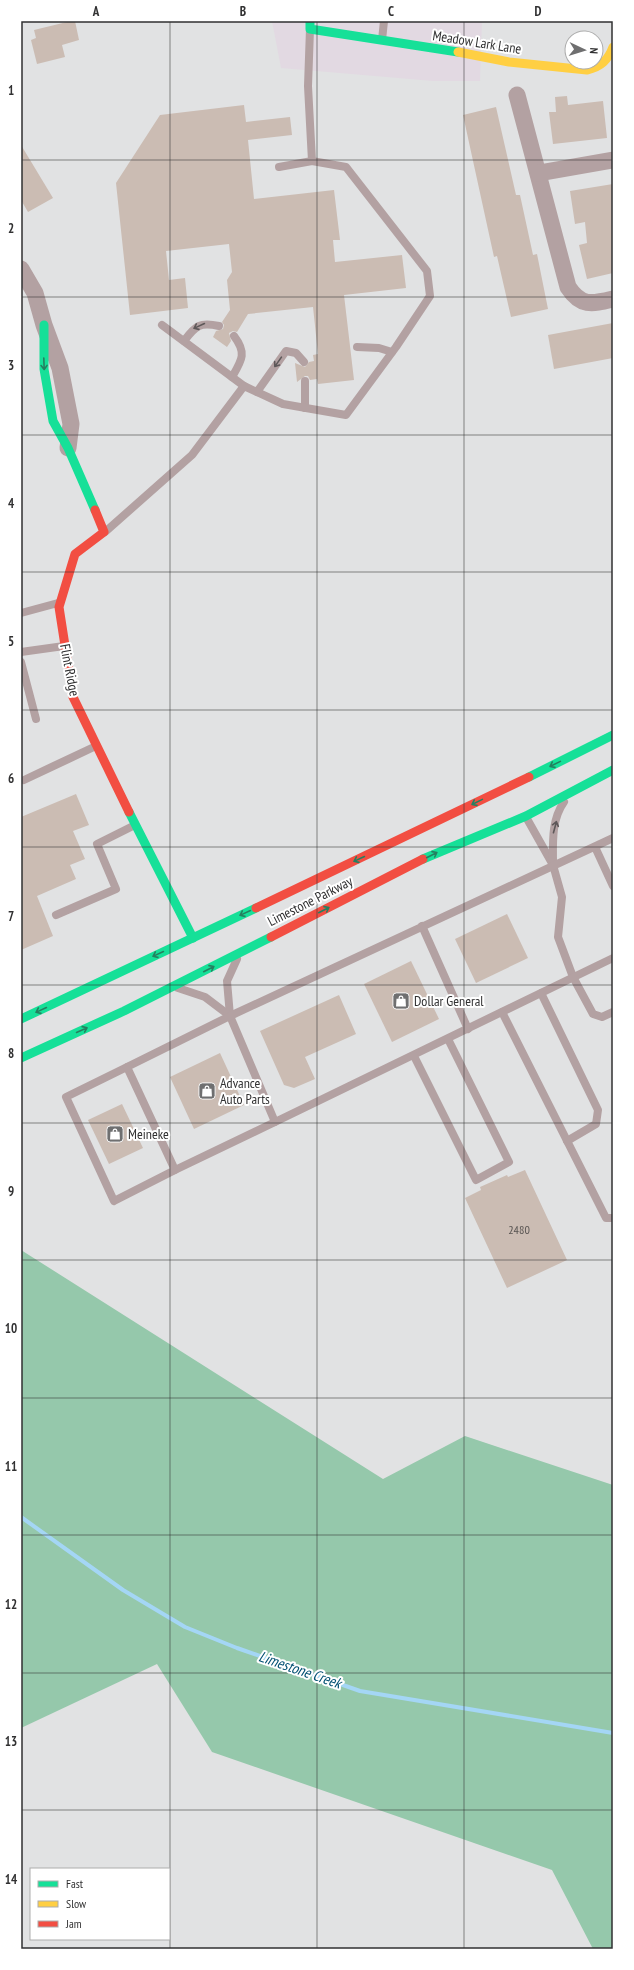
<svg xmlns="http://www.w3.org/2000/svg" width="634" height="1970" font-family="'PT Sans Narrow',sans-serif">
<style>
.commercial{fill:#e2d9e2}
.forest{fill:#95c8ab}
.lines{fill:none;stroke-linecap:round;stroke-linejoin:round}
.stream{stroke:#a4d6f5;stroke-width:4}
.building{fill:#cbbcb3}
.lane{stroke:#b3a1a2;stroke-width:8}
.street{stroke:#b3a1a2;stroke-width:17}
.fast{stroke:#16e098;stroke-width:9}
.slow{stroke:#ffcf43;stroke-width:9}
.jam{stroke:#f24e42;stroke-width:9}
.oneway{stroke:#5e5859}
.oneway2{stroke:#258060}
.grid{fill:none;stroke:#313132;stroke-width:1;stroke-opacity:0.55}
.labels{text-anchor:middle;stroke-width:4;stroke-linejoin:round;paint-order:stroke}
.number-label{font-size:12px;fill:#585452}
.street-label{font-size:14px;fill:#313132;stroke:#fff}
.poi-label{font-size:14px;fill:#313132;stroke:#fff;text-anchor:start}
.water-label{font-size:15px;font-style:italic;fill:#004f72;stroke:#fff}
.neatline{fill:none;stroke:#313132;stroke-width:1.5}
.grid-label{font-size:13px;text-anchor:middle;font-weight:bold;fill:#313132}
</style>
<rect width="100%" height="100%" fill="#e1e2e3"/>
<polygon class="commercial" points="272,21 482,21 480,81 433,81 281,68"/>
<polygon class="forest" points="21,1250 383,1479 465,1436 613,1485 613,1949 593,1949 552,1870 212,1752 157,1664 21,1728"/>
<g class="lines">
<polyline class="stream" points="21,1517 123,1590 185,1627 237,1648 360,1691 613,1733"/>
</g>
<g class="building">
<polygon points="71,21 75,21 79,40 62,45 65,57 37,64 31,40 36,38 34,30"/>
<polygon points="567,96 568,105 603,101 607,138 553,144 549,112 556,112 555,97"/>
<polygon points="244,105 246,122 290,117 292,135 248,140 254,199 334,190 340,240 333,240 335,262 402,255 406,288 344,295 354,380 318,384 317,379 310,380 308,376 305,376 297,382 295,363 305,367 309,362 314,361 313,355 318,354 313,307 248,314 237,332 233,331 229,333 231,341 227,347 213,337 216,331 223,329 224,325 222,322 230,310 227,280 232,272 229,244 166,251 169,280 185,278 188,308 130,315 116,183 160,115"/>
<polygon points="496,107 516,195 520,195 533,255 537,254 548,309 511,317 497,256 494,257 463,115"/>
<polygon points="21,145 53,198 28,212 21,200"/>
<polygon points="613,184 613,273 587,279 579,245 587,243 585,222 575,224 570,191"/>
<polygon points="613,323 613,358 554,369 548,335"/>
<polygon points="76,794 89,825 73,831 85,859 70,865 76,879 37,896 53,936 21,950 21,817"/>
<polygon points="507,914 528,958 476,983 455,939"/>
<polygon points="411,961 439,1019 392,1042 364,984"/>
<polygon points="339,995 356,1034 305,1057 315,1079 294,1088 284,1085 260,1031"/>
<polygon points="220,1053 244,1105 194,1129 170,1077"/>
<polygon points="122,1104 143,1148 109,1164 88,1120"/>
<polygon points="525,1170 567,1260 507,1288 465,1198 481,1190 480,1187 507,1175 508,1177"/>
</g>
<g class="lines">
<g class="lane">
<polyline points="382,40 384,21"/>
<polyline points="279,167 312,161"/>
<polyline points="162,325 244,386"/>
<path d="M184,341C196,325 200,322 219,326"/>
<polyline points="357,347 379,348 392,352"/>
<path d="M232,377C242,360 247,353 234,336"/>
<polyline points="257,392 286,351 296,353 304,362"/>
<polyline points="305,408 305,381"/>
<polyline points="105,532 192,455 244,386 283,404 346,415 396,347 430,296 427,271 346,167 312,161 308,86 310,29"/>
<polyline points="21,613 58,603"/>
<polyline points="21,652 64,646"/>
<polyline points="21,662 36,719"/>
<polyline points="24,780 96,746"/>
<polyline points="526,817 553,865 562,897 558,937 573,977 593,1014 602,1017 613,1012"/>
<polyline points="595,847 613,886"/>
<path d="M553,864C553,844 551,820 564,802"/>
<polyline points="56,915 116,889 97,844 135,825"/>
<polyline points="422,926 468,1029"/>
<polyline points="237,959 227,981 230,1016 275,1122 613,958"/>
<polyline points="178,988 205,997 230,1016"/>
<polyline points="541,993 598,1110 596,1124 567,1141"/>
<polyline points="502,1012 606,1218 613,1218"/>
<polyline points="414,1056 476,1180 509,1162 448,1039"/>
<polyline points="127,1067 66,1097 114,1201 175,1170"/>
<polyline points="275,1122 175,1170 127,1067 230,1016 613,838"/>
</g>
<g class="street">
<path d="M517,95L568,287C581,307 592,304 613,299"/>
<polyline points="539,173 613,160"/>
<polyline points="21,269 35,293 44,325 60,368 71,424 68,448"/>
</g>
<g class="fast">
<polyline points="310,21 310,29 458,52"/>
<polyline points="44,325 44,369 53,421 68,448 95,510"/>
<polyline points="529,777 613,735"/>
<polyline points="129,812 193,938"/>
<polyline points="423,859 526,816 613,770"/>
<polyline points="21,1019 256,908"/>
<polyline points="21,1058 124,1011 271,937"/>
</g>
<path class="slow" d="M458,52L509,62L587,70C601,67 608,60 613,47"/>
<g class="jam">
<polyline points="95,510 104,532 75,554 59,607 73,697 129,812"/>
<polyline points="256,908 529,777"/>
<polyline points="271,937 423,859"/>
</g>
</g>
<defs><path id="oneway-shaft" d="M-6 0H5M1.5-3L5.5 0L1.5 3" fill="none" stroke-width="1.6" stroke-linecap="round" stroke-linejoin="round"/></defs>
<g class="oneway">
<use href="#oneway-shaft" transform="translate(199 326) rotate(155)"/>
<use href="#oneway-shaft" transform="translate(278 362) rotate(125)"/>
<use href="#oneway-shaft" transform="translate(555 827) rotate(-75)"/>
</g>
<g class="oneway2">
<use href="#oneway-shaft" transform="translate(44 364) rotate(88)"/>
<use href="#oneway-shaft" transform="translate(555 764) rotate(154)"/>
<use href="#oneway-shaft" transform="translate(477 802) rotate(154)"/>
<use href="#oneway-shaft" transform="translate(432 855) rotate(-27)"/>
<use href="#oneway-shaft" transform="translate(359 859) rotate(155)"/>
<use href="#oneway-shaft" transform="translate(324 910) rotate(-27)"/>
<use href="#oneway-shaft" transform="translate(245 913) rotate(155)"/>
<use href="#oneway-shaft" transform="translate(158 954) rotate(155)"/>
<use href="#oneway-shaft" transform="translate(209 969) rotate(-27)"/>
<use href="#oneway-shaft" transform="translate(41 1010) rotate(155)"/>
<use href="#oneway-shaft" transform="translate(82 1030) rotate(-24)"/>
</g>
<path class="grid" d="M170,21V1949M317,21V1949M464,21V1949M21,160H613M21,297H613M21,435H613M21,572H613M21,710H613M21,847H613M21,985H613M21,1123H613M21,1260H613M21,1398H613M21,1535H613M21,1673H613M21,1810H613"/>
<defs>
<g id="shop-square" transform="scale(0.9)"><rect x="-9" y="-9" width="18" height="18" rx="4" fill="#6f6f70" stroke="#fff"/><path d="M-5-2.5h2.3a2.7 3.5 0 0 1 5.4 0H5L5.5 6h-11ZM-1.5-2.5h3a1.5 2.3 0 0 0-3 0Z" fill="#fff"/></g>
</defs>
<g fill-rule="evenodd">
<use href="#shop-square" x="401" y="1001"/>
<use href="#shop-square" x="207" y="1091"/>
<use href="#shop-square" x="115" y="1134"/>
</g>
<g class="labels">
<g class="number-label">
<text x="519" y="1234">2480</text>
</g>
<g class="street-label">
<text transform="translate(477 42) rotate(9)" y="5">Meadow Lark Lane</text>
<text transform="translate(70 670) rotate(79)" y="5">Flint Ridge</text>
<text transform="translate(310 901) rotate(-27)" y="5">Limestone Parkway</text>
</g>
<g class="poi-label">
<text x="414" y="1006">Dollar General</text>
<text x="220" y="1088">Advance<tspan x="220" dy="16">Auto Parts</tspan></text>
<text x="128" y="1139">Meineke</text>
</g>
<g class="water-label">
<text transform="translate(300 1670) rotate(19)" y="5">Limestone Creek</text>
</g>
</g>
<rect width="634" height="1970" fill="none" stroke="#ffffff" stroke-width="44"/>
<rect x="30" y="1868" width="140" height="72" fill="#ffffff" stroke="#adadad"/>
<rect x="38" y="1881" width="20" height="6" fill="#16e098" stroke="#adadad"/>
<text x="66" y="1888" font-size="12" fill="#313132">Fast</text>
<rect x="38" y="1901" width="20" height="6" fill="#ffcf43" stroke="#adadad"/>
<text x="66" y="1908" font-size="12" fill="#313132">Slow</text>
<rect x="38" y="1921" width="20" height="6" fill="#f24e42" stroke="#adadad"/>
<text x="66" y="1928" font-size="12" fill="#313132">Jam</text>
<g transform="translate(584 50) rotate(94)"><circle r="19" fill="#ffffff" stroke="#adadad"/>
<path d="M0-3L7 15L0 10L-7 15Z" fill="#6f6f70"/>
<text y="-6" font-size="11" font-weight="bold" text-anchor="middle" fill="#313132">N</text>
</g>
<rect x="22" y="22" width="590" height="1926" class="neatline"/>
<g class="grid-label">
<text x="96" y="16">A</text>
<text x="243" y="16">B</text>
<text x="391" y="16">C</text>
<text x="538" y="16">D</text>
<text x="11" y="95">1</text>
<text x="11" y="233">2</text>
<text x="11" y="370">3</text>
<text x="11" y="508">4</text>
<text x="11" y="646">5</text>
<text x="11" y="783">6</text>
<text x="11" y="921">7</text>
<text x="11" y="1058">8</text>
<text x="11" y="1196">9</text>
<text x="11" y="1333">10</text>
<text x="11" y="1471">11</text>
<text x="11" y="1609">12</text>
<text x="11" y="1746">13</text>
<text x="11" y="1884">14</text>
</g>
</svg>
